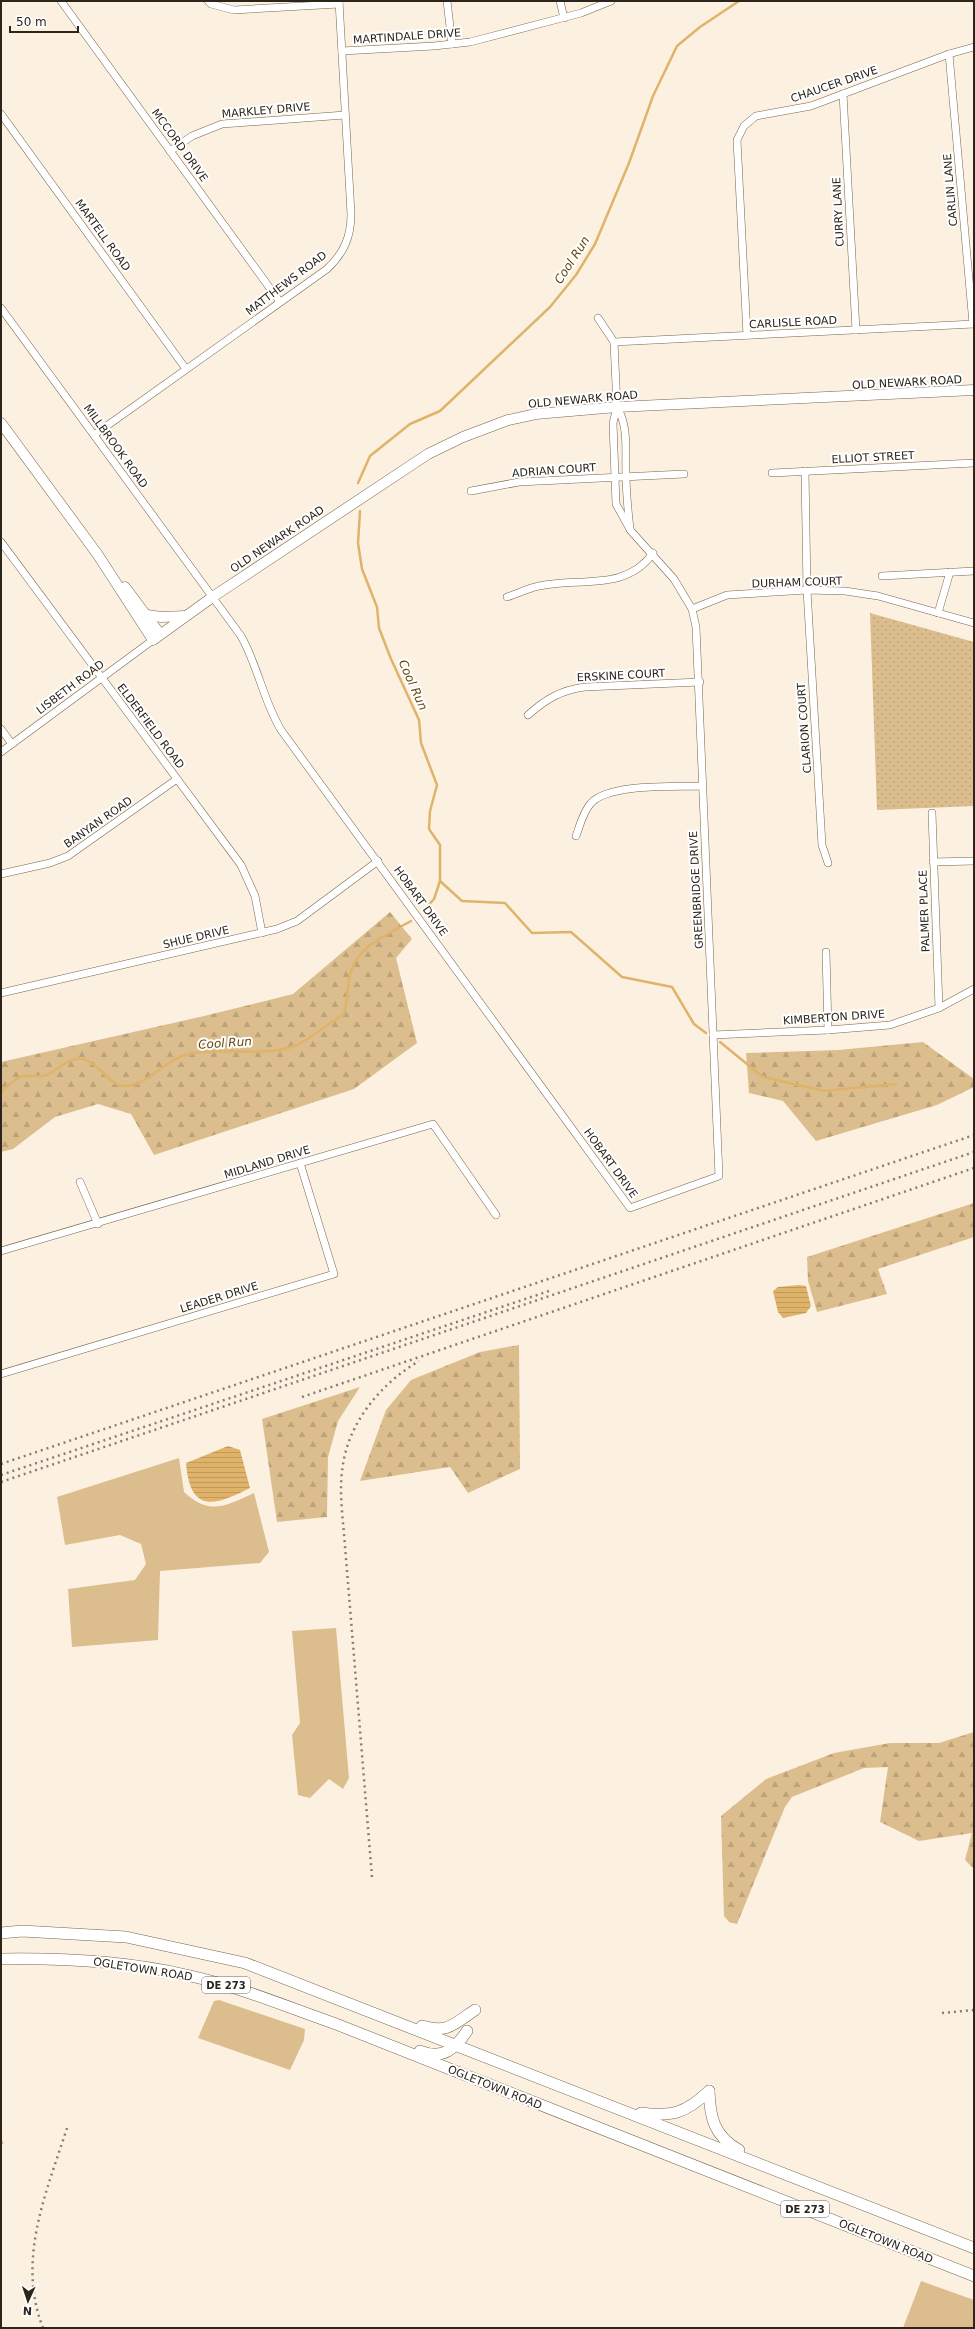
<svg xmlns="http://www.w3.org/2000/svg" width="975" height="2329" font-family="'DejaVu Sans',sans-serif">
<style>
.grass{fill:#dcbe8e}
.forest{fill:url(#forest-firs)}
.park{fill:url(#park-dots)}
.water{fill:url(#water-rules)}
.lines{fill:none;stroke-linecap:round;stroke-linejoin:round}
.stream{stroke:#e0b36a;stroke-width:2.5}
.street-casing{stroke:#75654d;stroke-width:8}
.secondary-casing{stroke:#75654d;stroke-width:11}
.primary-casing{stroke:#75654d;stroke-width:12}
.street{stroke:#fff;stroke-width:7}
.secondary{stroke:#fff;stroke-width:10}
.primary{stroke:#fff;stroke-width:11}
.rail{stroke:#877e72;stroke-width:2.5;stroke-dasharray:2 4;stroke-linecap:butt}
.labels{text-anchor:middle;stroke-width:4;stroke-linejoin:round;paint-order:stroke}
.shield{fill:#fff;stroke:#6b665f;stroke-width:1}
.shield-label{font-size:10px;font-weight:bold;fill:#2b251b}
.street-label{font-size:11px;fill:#2b251b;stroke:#fff}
.water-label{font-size:12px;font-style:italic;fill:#67490f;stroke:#fff}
</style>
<defs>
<pattern id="forest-firs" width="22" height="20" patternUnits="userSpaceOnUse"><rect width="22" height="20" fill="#dcbe8e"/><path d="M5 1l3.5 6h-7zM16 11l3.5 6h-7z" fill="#bda37a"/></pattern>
<pattern id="park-dots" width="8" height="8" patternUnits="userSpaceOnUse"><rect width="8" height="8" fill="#dcbe8e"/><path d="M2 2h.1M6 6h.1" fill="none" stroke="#bda37a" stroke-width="1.8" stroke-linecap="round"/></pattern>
<pattern id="water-rules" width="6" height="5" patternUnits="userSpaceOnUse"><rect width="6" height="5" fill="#e0b36a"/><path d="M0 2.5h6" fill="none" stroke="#c09a5b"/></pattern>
</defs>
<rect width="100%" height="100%" fill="#fcf1e1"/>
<g class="grass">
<path d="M179,1458L184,1492C210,1516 225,1506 254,1493L269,1552L260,1563L160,1571L158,1640L72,1647L68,1589L135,1580L146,1564L141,1544L120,1535L65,1545L57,1497Z"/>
<polygon points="336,1628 349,1778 343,1789 329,1779 310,1798 298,1795 292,1735 300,1723 292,1631"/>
<polygon points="219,2000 305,2029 304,2040 290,2070 198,2038 214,2001"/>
<polygon points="921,2281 974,2300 974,2328 903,2328"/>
</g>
<g class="forest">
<polygon points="390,912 412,939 396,958 417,1043 354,1089 154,1155 131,1114 98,1104 55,1117 13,1149 1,1152 1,1062 204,1016 293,994"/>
<polygon points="923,1042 974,1079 974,1087 937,1105 816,1141 783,1101 749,1093 746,1053 838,1050"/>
<polygon points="974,1203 974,1237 878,1269 887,1294 817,1312 808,1281 807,1257"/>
<polygon points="519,1345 520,1469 468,1493 450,1467 360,1481 386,1410 411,1380 480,1352"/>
<polygon points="360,1387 338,1421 328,1457 327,1517 277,1522 262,1419"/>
<polygon points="974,1732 974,1869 965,1860 972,1833 919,1841 880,1822 888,1767 864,1768 792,1797 785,1807 737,1924 729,1922 724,1916 721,1816 766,1779 834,1753 890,1743 939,1743"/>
</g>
<polygon class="park" points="870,613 974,642 974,806 877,810"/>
<g class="water">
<polygon points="799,1285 806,1286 811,1306 806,1313 783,1318 778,1312 773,1291 778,1287"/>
<path d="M228,1446L240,1450L250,1488C215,1506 190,1514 186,1463Z"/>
</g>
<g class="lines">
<g class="stream">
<polyline points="358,483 370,456 410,424 440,411 550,307 576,275 595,244 629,163 653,96 677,46 700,27 739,1"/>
<polyline points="360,511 358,543 362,569 377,607 379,628 391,659 419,720 421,743 437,785 430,811 429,829 440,845 440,881 434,899 425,909"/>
<polyline points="440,881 462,901 505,903 532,933 571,932 622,977 672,987 694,1024 706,1033"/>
<polyline points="720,1042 763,1077 824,1091 896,1084"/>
<path d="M1,1092C7,1087 16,1077 23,1076C30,1075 41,1078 47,1075C61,1068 73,1052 90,1062C101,1068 111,1086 124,1086C145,1087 162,1063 182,1056C219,1044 264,1060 299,1044C314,1036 329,1023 344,1014C347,1002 347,992 349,980C354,946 385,936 411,921"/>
<polyline points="1,2142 2,2143"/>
</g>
<g class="street-casing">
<g id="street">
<polyline points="61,1 280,302"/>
<polyline points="208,1 211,4 234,10 339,4"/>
<polyline points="447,1 452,44"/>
<polyline points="560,1 564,18"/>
<polyline points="342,51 434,46 470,42 581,13 611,1"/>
<polyline points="949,54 973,324"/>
<polyline points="843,94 856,330"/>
<polyline points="1,114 186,369"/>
<polyline points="170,151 192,136 222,124 345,115"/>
<path d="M1,308L241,636C258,666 263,700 281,730L630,1208L719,1176L696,627L692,609L674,579L631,531L616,504L613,423L617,407L614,342L598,318"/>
<polyline points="747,335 737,140 744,126 756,116 811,106 949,54 974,47"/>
<polyline points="614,342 974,324"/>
<path d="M617,407C629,427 625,451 626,474C626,492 628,511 630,529"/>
<path d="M94,435L327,269C344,253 351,237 351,214L339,1"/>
<polyline points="805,471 807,590 822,845 828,863"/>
<polyline points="772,473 974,463"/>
<polyline points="471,491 519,482 684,474"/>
<polyline points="1,542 241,865 255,896 262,933"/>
<polyline points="882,576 974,571"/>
<path d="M507,597C517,594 528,588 539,586C579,577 626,592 653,553"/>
<polyline points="692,609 727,595 807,590 845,591 878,596 974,623"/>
<polyline points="938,613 950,572"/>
<path d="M528,715C546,699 561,690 585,687L700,682"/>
<polyline points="1,729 12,744"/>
<polyline points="1,752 153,640"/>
<polyline points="932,813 939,1008"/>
<path d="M576,836C580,825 583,812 591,803C610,783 675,787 702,786"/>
<polyline points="933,862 974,861"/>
<polyline points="1,874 50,863 68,856 177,779"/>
<polyline points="826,952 828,1030"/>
<polyline points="1,993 277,929 297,921 378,861"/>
<polyline points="713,1035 828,1030 890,1025 939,1008 974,989"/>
<polyline points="80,1182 98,1224"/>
<polyline points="1,1251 433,1124 496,1215"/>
<polyline points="1,1374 334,1274 300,1163"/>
</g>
</g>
<g class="secondary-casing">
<g id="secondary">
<polyline points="1,423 98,555 153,640 214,596 428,454 463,437 508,420 536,414 617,407 974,390"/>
<polyline points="125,587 160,634"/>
<polyline points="147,615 161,617 185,616"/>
</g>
</g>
<g class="primary-casing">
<g id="primary">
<polyline points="1,1933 22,1931 126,1937 245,1963 974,2248"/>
<path d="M1,1959C63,1958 125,1961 186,1975C238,1986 287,2007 336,2024L974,2276"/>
<path d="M422,2026C448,2034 455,2023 475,2010"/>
<path d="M420,2051C443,2060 455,2049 467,2031"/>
<path d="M709,2091C710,2118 714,2136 739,2150"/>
<path d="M641,2113C672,2117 686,2113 709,2091"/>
</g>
</g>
<use href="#street" class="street"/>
<use href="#secondary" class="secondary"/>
<use href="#primary" class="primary"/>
<g class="rail">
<polyline points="302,1397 974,1168"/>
<polyline points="1,1464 974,1135"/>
<polyline points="1,1475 552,1290"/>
<polyline points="1,1482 974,1152"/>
<path d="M372,1877L344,1534C342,1511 339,1487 343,1464C350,1420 382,1383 419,1361"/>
<polyline points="942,2013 974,2010"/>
<path d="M43,2328C16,2259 47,2191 68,2125"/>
</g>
</g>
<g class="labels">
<g class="shield">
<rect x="202" y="1977" width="48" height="16" rx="3"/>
<rect x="781" y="2201" width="48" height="16" rx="3"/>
</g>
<g class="shield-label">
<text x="226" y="1989">DE 273</text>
<text x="805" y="2213">DE 273</text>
</g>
<g class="street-label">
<text transform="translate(407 36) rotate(-4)" y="4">MARTINDALE DRIVE</text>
<text transform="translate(834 84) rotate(-19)" y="4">CHAUCER DRIVE</text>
<text transform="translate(266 110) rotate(-5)" y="4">MARKLEY DRIVE</text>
<text transform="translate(180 145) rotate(54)" y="4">MCCORD DRIVE</text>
<text transform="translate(950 190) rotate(-95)" y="4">CARLIN LANE</text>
<text transform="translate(838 212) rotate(-93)" y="4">CURRY LANE</text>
<text transform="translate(103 235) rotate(54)" y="4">MARTELL ROAD</text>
<text transform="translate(286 283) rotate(-37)" y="4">MATTHEWS ROAD</text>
<text transform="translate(793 322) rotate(-3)" y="4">CARLISLE ROAD</text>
<text transform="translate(907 382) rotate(-3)" y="4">OLD NEWARK ROAD</text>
<text transform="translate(583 399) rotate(-5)" y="4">OLD NEWARK ROAD</text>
<text transform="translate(116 446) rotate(54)" y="4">MILLBROOK ROAD</text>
<text transform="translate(873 457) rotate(-3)" y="4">ELLIOT STREET</text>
<text transform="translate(554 470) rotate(-4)" y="4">ADRIAN COURT</text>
<text transform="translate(277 539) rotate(-34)" y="4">OLD NEWARK ROAD</text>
<text transform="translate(797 582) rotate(-2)" y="4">DURHAM COURT</text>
<text transform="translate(621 675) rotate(-3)" y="4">ERSKINE COURT</text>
<text transform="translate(70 687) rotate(-37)" y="4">LISBETH ROAD</text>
<text transform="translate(151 726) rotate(53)" y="4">ELDERFIELD ROAD</text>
<text transform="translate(804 728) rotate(-94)" y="4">CLARION COURT</text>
<text transform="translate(98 822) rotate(-35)" y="4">BANYAN ROAD</text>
<text transform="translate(696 890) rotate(-93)" y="4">GREENBRIDGE DRIVE</text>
<text transform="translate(421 901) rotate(54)" y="4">HOBART DRIVE</text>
<text transform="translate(924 911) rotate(-92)" y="4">PALMER PLACE</text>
<text transform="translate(196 937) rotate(-13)" y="4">SHUE DRIVE</text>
<text transform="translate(834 1017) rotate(-4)" y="4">KIMBERTON DRIVE</text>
<text transform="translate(267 1162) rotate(-17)" y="4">MIDLAND DRIVE</text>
<text transform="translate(611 1163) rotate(54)" y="4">HOBART DRIVE</text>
<text transform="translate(219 1297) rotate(-17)" y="4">LEADER DRIVE</text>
<text transform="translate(143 1969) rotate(9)" y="4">OGLETOWN ROAD</text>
<text transform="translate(495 2087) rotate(22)" y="4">OGLETOWN ROAD</text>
<text transform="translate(886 2241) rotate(22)" y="4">OGLETOWN ROAD</text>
</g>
<g class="water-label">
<text transform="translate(572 260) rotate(-57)" y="4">Cool Run</text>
<text transform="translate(413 685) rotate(66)" y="4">Cool Run</text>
<text transform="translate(225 1043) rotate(-4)" y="4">Cool Run</text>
</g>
</g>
<rect width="975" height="2329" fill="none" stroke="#2b251b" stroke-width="4"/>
<g transform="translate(28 2301) rotate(183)" stroke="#ffffff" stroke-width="3" paint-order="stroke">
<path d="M0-3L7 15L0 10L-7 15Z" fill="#2b251b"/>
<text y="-6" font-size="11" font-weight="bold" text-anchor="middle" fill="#2b251b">N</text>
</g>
<path d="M10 26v6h68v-6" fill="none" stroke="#2b251b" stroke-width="2"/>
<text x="16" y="26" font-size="12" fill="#2b251b" stroke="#ffffff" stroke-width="3" paint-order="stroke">50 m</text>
</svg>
